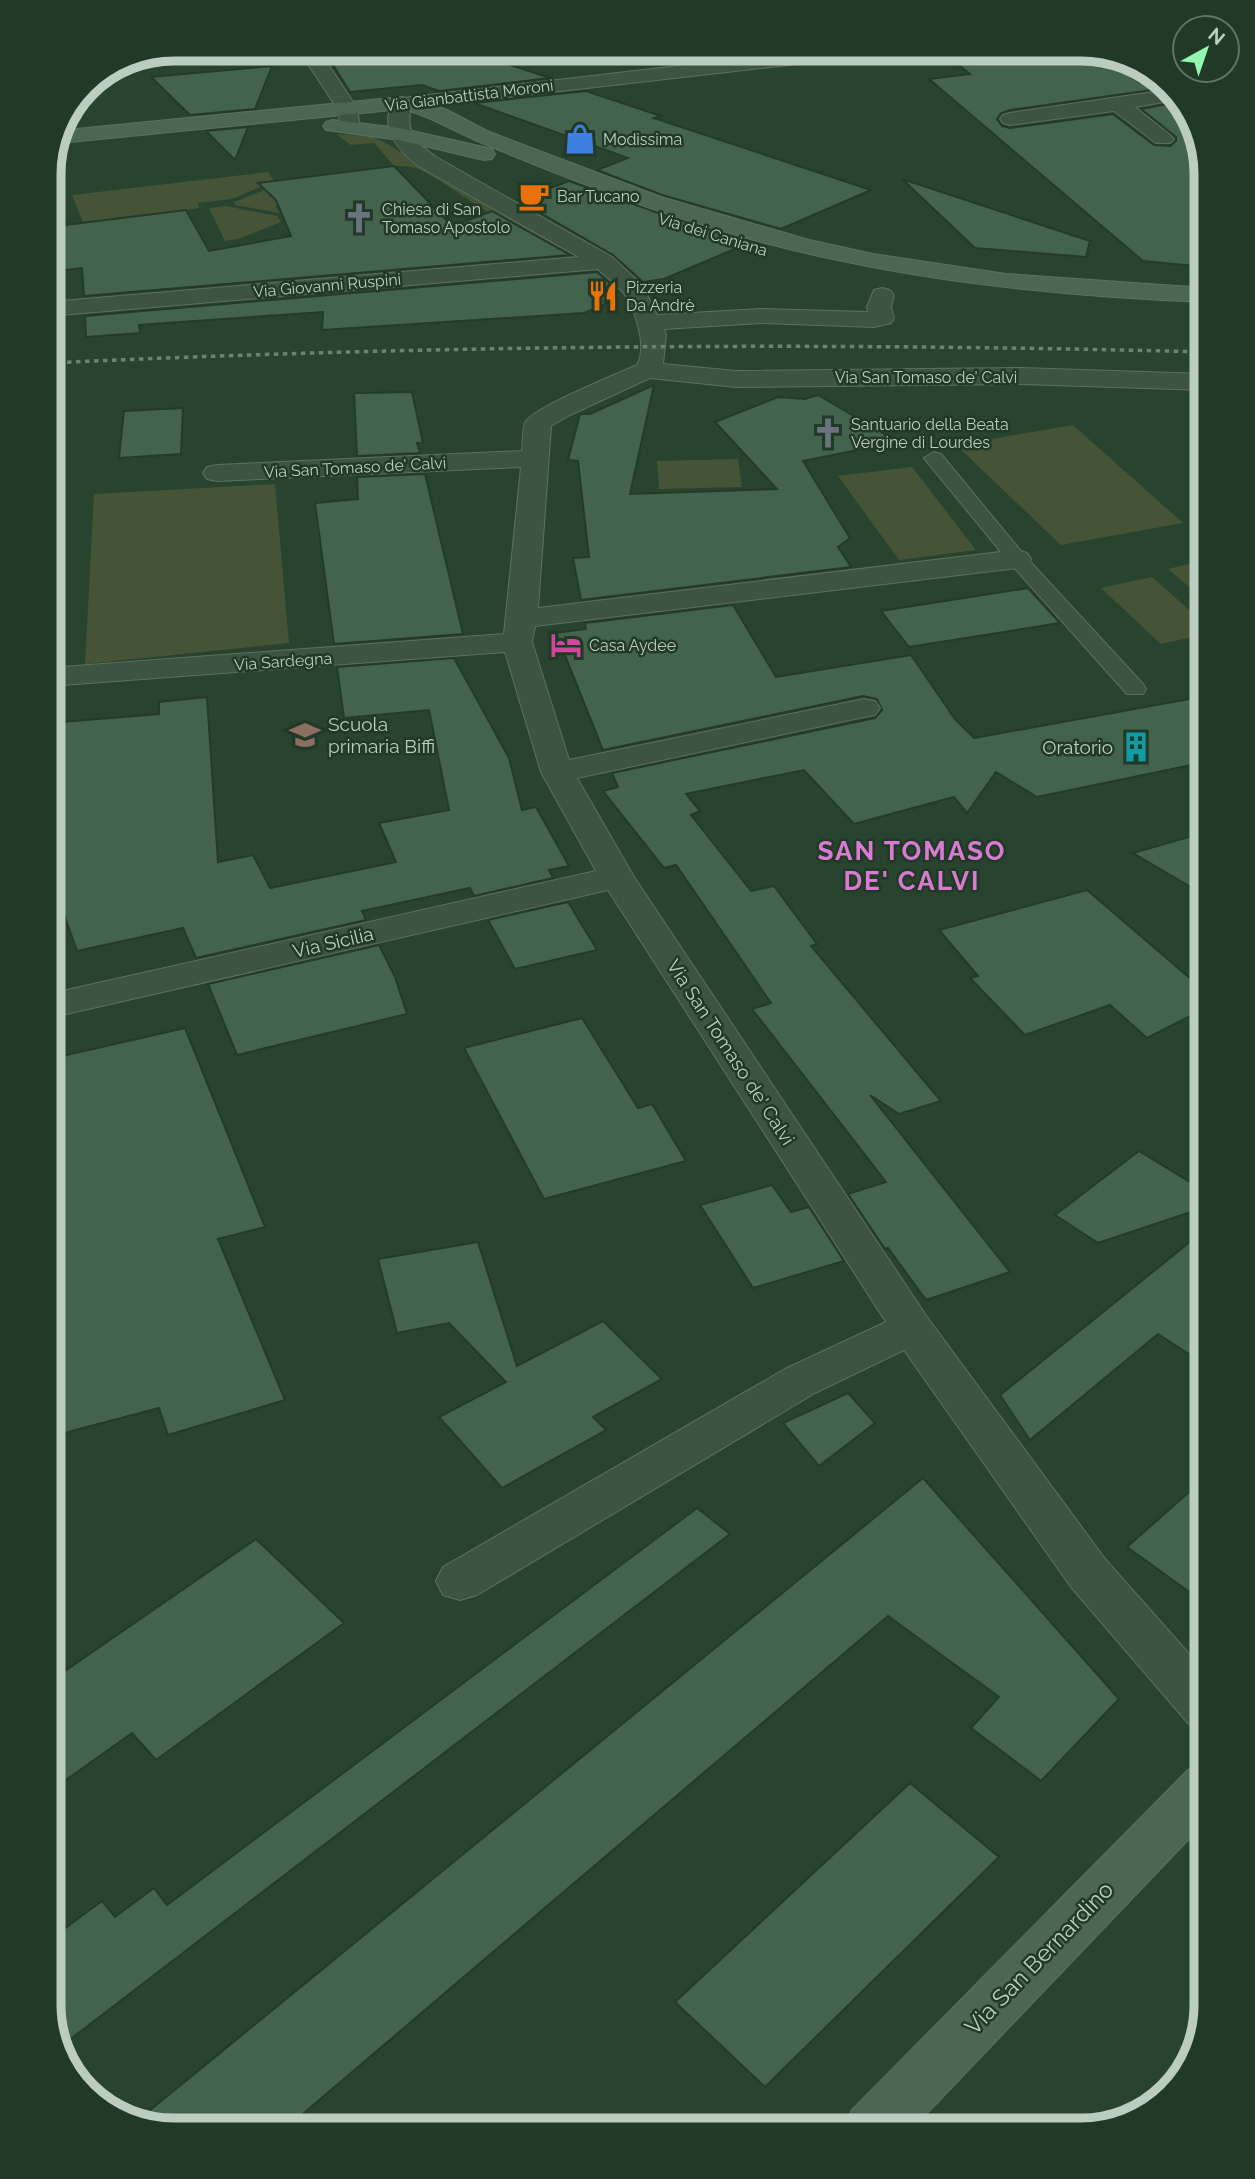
<svg xmlns="http://www.w3.org/2000/svg" width="1255" height="2179" font-family="Raleway,sans-serif">
<style>
.green{fill:#455437}
.building{fill:#44634c;stroke:#233b29;stroke-width:2}
.lines{fill:none;stroke-linecap:round;stroke-linejoin:round}
.service-casing{stroke:#5b7160;stroke-width:2}
.minor-casing{stroke:#5b7160;stroke-width:2}
.secondary-casing{stroke:#5b7160;stroke-width:2}
.service{fill:#3d5442;fill-rule:evenodd}
.minor{fill:#3d5442;fill-rule:evenodd}
.secondary{fill:#4b6752;fill-rule:evenodd}
.rail{stroke:#6a8470;stroke-width:3.5;stroke-dasharray:4.5 4.5;stroke-linecap:butt}
.labels{text-anchor:middle;stroke-width:5;stroke-linejoin:round;paint-order:stroke}
.far-street-label{font-size:16px;fill:#bacdbf;stroke:#213927}
.far-poi-label{font-size:16px;fill:#bacdbf;stroke:#213927;text-anchor:start}
.poi-label{font-size:19px;fill:#bacdbf;stroke:#213927;text-anchor:start}
.street-label{font-size:19px;fill:#bacdbf;stroke:#213927}
.near-street-label{font-size:23px;fill:#bacdbf;stroke:#213927}
.district-label{font-size:26px;font-weight:bold;letter-spacing:2px;fill:#da7bd2;stroke:#213927}
.rim{fill:none;stroke:#bacdbf;stroke-width:9}
</style>
<rect width="100%" height="100%" fill="#28442e"/>
<g class="green">
<path d="M336,134L372,137L384,142L562,248C535,253 449,181 416,168C409,166 401,166 394,166L374,143L351,145Z"/>
<polygon points="268,172 274,181 232,199 198,203 199,208 177,211 96,255 72,195"/>
<polygon points="272,187 282,203 275,206 280,213 235,205 234,202"/>
<polygon points="226,206 277,216 281,222 238,239 225,241 209,208"/>
<polygon points="1073,425 1183,523 1061,545 956,445"/>
<polygon points="738,459 742,487 659,489 657,461"/>
<polygon points="912,467 976,550 899,560 838,476"/>
<polygon points="275,484 289,643 85,664 94,494"/>
<polygon points="1206,560 1206,601 1168,569"/>
<polygon points="1152,577 1206,625 1206,634 1161,644 1101,588"/>
</g>
<g class="building">
<polygon points="323,49 483,49 483,56 550,78 439,91 422,85 350,92"/>
<polygon points="939,49 1089,49 1098,52 1139,82 1159,80 1166,88 1010,110 1001,113 997,119 1002,126 1010,128 1113,114 1154,145 1170,146 1176,141 1176,137 1141,109 1178,102 1193,119 1206,174 1206,209 1201,206 1195,266 1143,261 929,79 970,74"/>
<polygon points="272,66 255,109 190,115 151,77"/>
<polygon points="586,91 661,116 654,118 871,190 781,229 662,195 597,170 628,158 474,103"/>
<polygon points="248,127 235,160 206,131"/>
<polygon points="394,166 452,226 492,211 570,255 84,296 82,268 49,272 49,227 186,210 209,251 291,236 276,200 258,183"/>
<polygon points="902,179 1090,241 1086,257 975,248"/>
<polygon points="569,181 667,216 751,242 664,279 643,282 613,255 518,200"/>
<polygon points="597,272 613,286 602,288 610,302 584,313 322,330 323,312 139,325 140,333 86,337 85,316"/>
<polygon points="654,385 630,494 777,489 715,422 778,397 805,399 818,395 898,442 803,461 850,538 838,547 851,567 581,600 573,558 589,557 578,461 568,460 580,414 590,414"/>
<polygon points="412,392 423,443 417,443 420,453 357,456 354,393"/>
<polygon points="183,408 181,454 119,458 124,411"/>
<polygon points="425,474 463,634 334,644 315,503 358,499 357,477"/>
<polygon points="1028,588 1060,623 909,647 881,611"/>
<polygon points="733,605 776,677 911,655 955,719 974,738 1206,696 1206,762 1037,797 996,772 967,813 954,797 854,824 804,770 686,794 700,811 691,815 751,891 774,886 817,944 811,946 941,1101 899,1114 870,1095 1010,1272 926,1300 888,1248 885,1249 848,1194 886,1182 752,1009 771,1003 676,865 664,868 603,791 618,787 612,773 875,718 882,710 877,699 863,696 603,750 556,633 586,629 585,623"/>
<polygon points="454,658 509,758 522,810 536,807 569,866 549,870 553,878 474,896 470,888 362,911 366,920 196,958 183,928 77,951 49,872 49,723 159,714 159,702 207,697 218,862 253,855 270,888 396,862 379,823 449,810 429,710 344,718 337,667"/>
<polygon points="1206,832 1206,896 1133,853"/>
<polygon points="1087,890 1206,992 1206,1008 1147,1038 1110,1005 1025,1035 970,978 978,976 939,930"/>
<polygon points="568,902 597,950 515,969 488,920"/>
<polygon points="379,945 395,977 407,1014 237,1055 208,984"/>
<polygon points="582,1018 638,1108 652,1104 686,1161 544,1199 464,1048"/>
<polygon points="185,1028 265,1227 218,1239 285,1400 168,1435 159,1408 49,1437 49,1059"/>
<polygon points="1139,1151 1206,1192 1206,1207 1098,1243 1055,1215"/>
<polygon points="772,1185 791,1212 809,1207 844,1261 753,1288 700,1205"/>
<polygon points="1206,1229 1206,1365 1158,1334 1030,1440 1000,1395"/>
<polygon points="478,1242 517,1366 603,1321 662,1379 593,1417 606,1430 502,1488 439,1417 506,1382 449,1323 397,1333 378,1259"/>
<polygon points="848,1393 875,1423 819,1466 783,1423"/>
<polygon points="1206,1477 1206,1604 1127,1547"/>
<polygon points="923,1478 1119,1699 1041,1781 971,1728 999,1697 888,1616 284,2130 167,2130 138,2120"/>
<polygon points="697,1508 730,1534 59,2048 49,2005 49,1940 102,1901 115,1917 154,1888 167,1905"/>
<polygon points="256,1539 344,1623 156,1760 132,1733 49,1792 49,1682"/>
<polygon points="910,1783 999,1857 765,2087 675,2002"/>
</g>
<g class="lines">
<g class="service-casing">
<polygon id="service" points="934,452 941,454 1024,555 1143,684 1146,689 1143,694 1127,694 1010,563 924,458"/>
</g>
<g class="minor-casing">
<g id="minor">
<polygon points="298,49 318,49 357,108 360,128 357,132 343,132 337,108"/>
<path d="M823,49H886L876,55L411,108C405,132 417,144 436,157L612,257L642,285L657,315L761,309L868,312L867,307L874,290L882,288L890,290L894,295L891,307L894,318L891,323L874,327L761,323L664,329L666,335L663,364L736,371L1021,368L1206,374V390L1021,384L736,387L650,378L570,415L551,426L538,608L1017,550L1027,553L1031,559L1027,565L1017,568L535,626L532,642L569,760L864,699L875,701L880,708L875,715L864,717L577,778L634,877L927,1317L1105,1559L1206,1673V1729L1188,1723L1071,1587L904,1350L815,1393L477,1595L460,1600L443,1595L436,1581L443,1567L785,1369L886,1322L608,890L49,1018V994L596,871L541,772L505,652L49,686V668L504,634L521,467L217,481L207,479L203,473L207,467L217,465L522,451C523,442 522,431 525,423C530,409 619,373 637,365C648,346 635,309 623,292C616,284 606,277 598,269L49,316V302L579,257L420,167C398,151 377,126 395,99Z"/>
<polygon points="1167,90 1176,100 1135,107 1170,135 1174,139 1170,143 1156,143 1114,111 1010,125 1003,123 1000,119 1003,115 1010,113"/>
</g>
</g>
<g class="secondary-casing">
<g id="secondary">
<path d="M402,97L445,109L487,131L661,197L809,240L873,254L1006,274L1206,288V302C1023,295 842,273 668,214C604,193 542,168 480,142C453,131 431,116 402,109L60,143L66,130Z"/>
<polygon points="333,120 399,128 492,149 495,154 492,159 484,160 399,140 326,130 323,126 326,122"/>
<polygon points="1206,1764 1206,1821 911,2130 843,2130 852,2110 1188,1770"/>
</g>
</g>
<use href="#service" class="service"/>
<use href="#minor" class="minor"/>
<use href="#secondary" class="secondary"/>
<path class="rail" d="M49,363C435,345 820,342 1206,352"/>
</g>
<defs>
<g id="shop-bare" transform="scale(2.415)"><path d="M-5-2.5h2.3a2.7 3.5 0 0 1 5.4 0H5L5.5 6h-11ZM-1.5-2.5h3a1.5 2.3 0 0 0-3 0Z" fill="#3f7fe0" stroke="#213927" stroke-width="2.5" paint-order="stroke"/></g>
<g id="cafe-bare" transform="scale(2.415)"><path d="M-5.5-4.5H6V0H3Q3 3.5 0 3.5H-2.5Q-5.5 3.5-5.5 0ZM3-3.2v2h1.7v-2ZM-6 4.5H4V6H-6Z" fill="#e8710a" stroke="#213927" stroke-width="2.5" paint-order="stroke"/></g>
<g id="church-bare" transform="scale(2.415)"><path d="M-1.2-6h2.4v3.5h3.3v2.4h-3.3V6h-2.4V-.1h-3.3v-2.4h3.3Z" fill="#6b7280" stroke="#213927" stroke-width="2.5" paint-order="stroke"/></g>
<g id="restaurant-bare" transform="scale(2.415)"><path d="M-5-6h1v4h1v-4h1v4h1v-4h1v5L-1.5 .5V6h-2V.5L-5-1ZM5-6V6H3V1.5H1.5Q1.5-4 5-6Z" fill="#e8710a" stroke="#213927" stroke-width="2.5" paint-order="stroke"/></g>
<g id="hotel-bare" transform="scale(2.415)"><path d="M-6-4.5h1.5V1H6V5H4.5V3h-9V5H-6ZM-4 0a1.8 1.8 0 1 1 3.6 0ZM.5 0V-2.5h3Q6-2.5 6 0Z" fill="#d1479c" stroke="#213927" stroke-width="2.5" paint-order="stroke"/></g>
<g id="school-bare" transform="scale(2.415)"><path d="M0-5L7-2L0 1L-7-2ZM-4 1L0 2.5L4 1V4Q0 6-4 4Z" fill="#8d6e63" stroke="#213927" stroke-width="2.5" paint-order="stroke"/></g>
<g id="building-bare" transform="scale(2.415)"><path d="M-4-6H4V6H1V3H-1V6H-4ZM-2.5-4.3h1.7v1.8h-1.7ZM.8-4.3h1.7v1.8H.8ZM-2.5-1h1.7V.8h-1.7ZM.8-1h1.7V.8H.8Z" fill="#0f9aa8" stroke="#213927" stroke-width="2.5" paint-order="stroke"/></g>
</defs>
<g fill-rule="evenodd">
<use href="#shop-bare" x="580" y="139"/>
<use href="#cafe-bare" x="534" y="196"/>
<use href="#church-bare" x="359" y="218"/>
<use href="#restaurant-bare" x="603" y="296"/>
<use href="#church-bare" x="828" y="433"/>
<use href="#hotel-bare" x="566" y="645"/>
<use href="#school-bare" x="305" y="735"/>
<use href="#building-bare" x="1136" y="747"/>
</g>
<g class="labels">
<g class="far-street-label">
<text transform="translate(469 95) rotate(-7)" y="6">Via Gianbattista Moroni</text>
<text transform="translate(713 234) rotate(17)" y="6">Via dei Caniana</text>
<text transform="translate(327 285) rotate(-5)" y="6">Via Giovanni Ruspini</text>
<text x="926" y="383">Via San Tomaso de' Calvi</text>
<text transform="translate(355 467) rotate(-3)" y="6">Via San Tomaso de' Calvi</text>
<text transform="translate(283 661) rotate(-4)" y="6">Via Sardegna</text>
</g>
<g class="far-poi-label">
<text x="603" y="145">Modissima</text>
<text x="557" y="202">Bar Tucano</text>
<text x="382" y="215">Chiesa di San<tspan x="382" dy="18">Tomaso Apostolo</tspan></text>
<text x="626" y="293">Pizzeria<tspan x="626" dy="18">Da Andrè</tspan></text>
<text x="851" y="430">Santuario della Beata<tspan x="851" dy="18">Vergine di Lourdes</tspan></text>
<text x="589" y="651">Casa Aydee</text>
</g>
<g class="poi-label">
<text x="328" y="731">Scuola<tspan x="328" dy="22">primaria Biffi</tspan></text>
<text x="1113" y="754" text-anchor="end">Oratorio</text>
</g>
<g class="street-label">
<text transform="translate(333 942) rotate(-13)" y="7">Via Sicilia</text>
<text transform="translate(731 1052) rotate(57)" y="7">Via San Tomaso de' Calvi</text>
</g>
<g class="near-street-label">
<text transform="translate(1039 1958) rotate(-46)" y="8">Via San Bernardino</text>
</g>
<g class="district-label">
<text x="912" y="860">SAN TOMASO<tspan x="912" dy="30">DE' CALVI</tspan></text>
</g>
</g>
<path d="M0 0H1255V2179H0ZM174 61H1081A113 113 0 0 1 1194 174V2005A113 113 0 0 1 1081 2118H174A113 113 0 0 1 61 2005V174A113 113 0 0 1 174 61Z" fill="#213927" fill-rule="evenodd"/>
<path class="rim" d="M174 61H1081A113 113 0 0 1 1194 174V2005A113 113 0 0 1 1081 2118H174A113 113 0 0 1 61 2005V174A113 113 0 0 1 174 61Z"/>
<g transform="translate(1206 49) rotate(40)"><circle r="33" fill="#213927" stroke="#5e7464" stroke-width="2"/>
<path d="M0-5L12 26L0 18L-12 26Z" fill="#95f7af"/>
<text y="-10" font-size="19" font-weight="bold" text-anchor="middle" fill="#bacdbf">N</text>
</g>
</svg>
